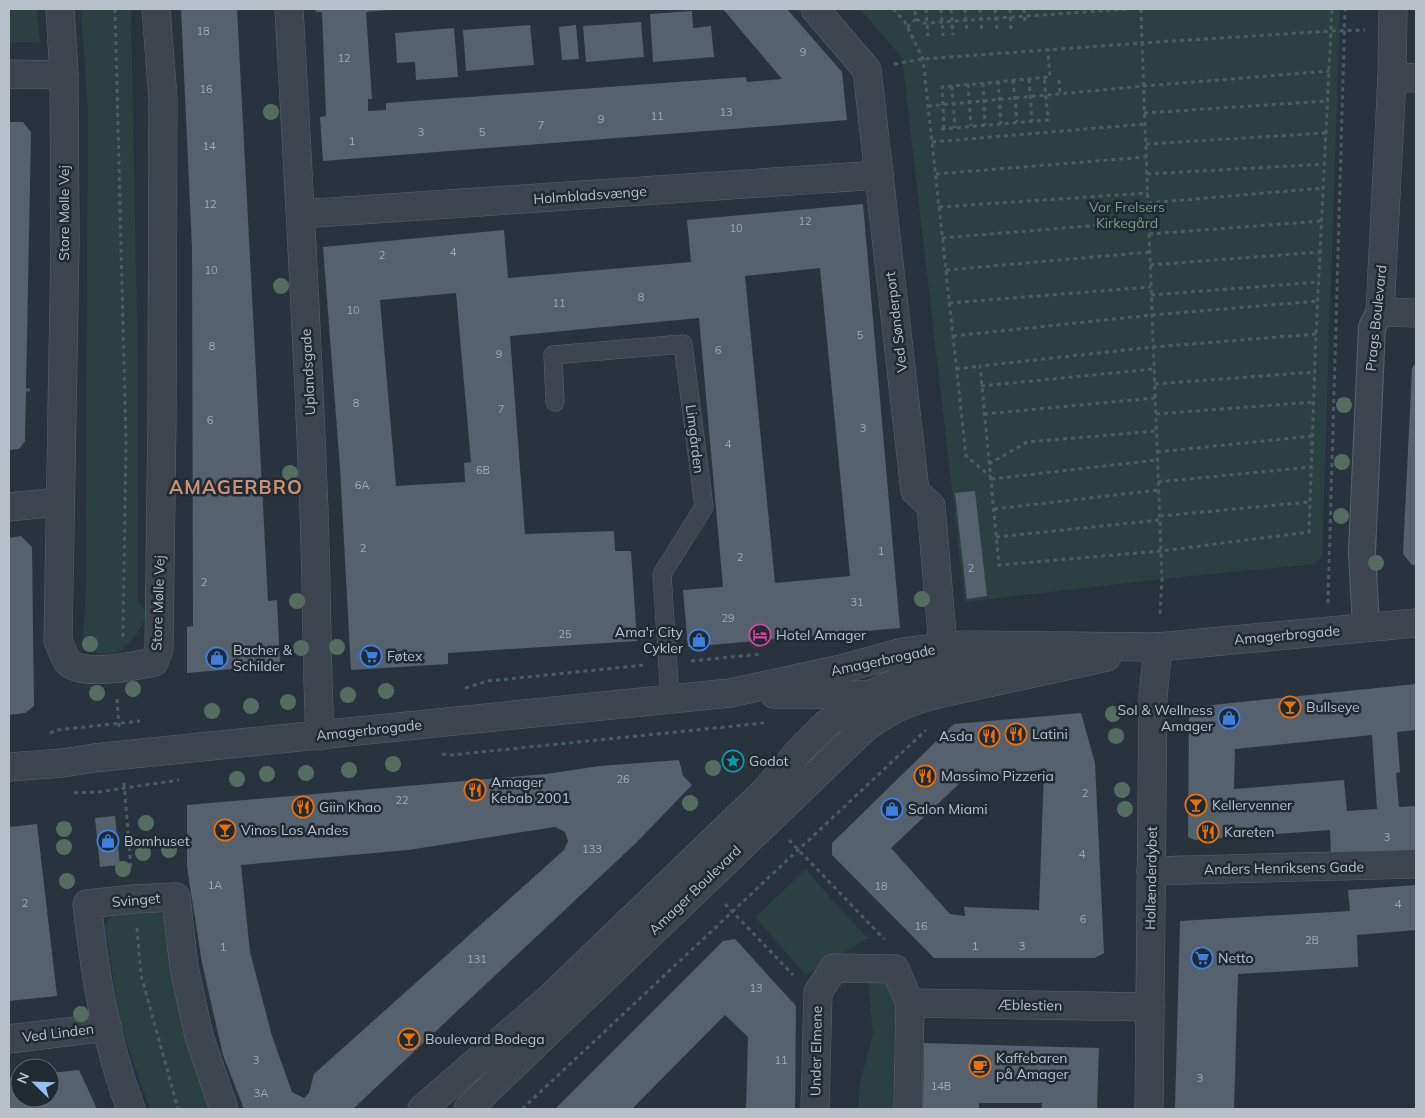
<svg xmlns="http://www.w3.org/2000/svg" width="1425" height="1118" font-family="Mulish,sans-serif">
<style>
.green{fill:#2b4040}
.building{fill:#56616e;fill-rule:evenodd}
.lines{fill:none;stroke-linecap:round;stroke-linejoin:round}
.service-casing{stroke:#59636c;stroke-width:19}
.pedestrian-casing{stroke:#59636c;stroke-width:28}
.minor-casing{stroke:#59636c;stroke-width:29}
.tertiary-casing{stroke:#59636c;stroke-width:29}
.path{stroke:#4a5d5e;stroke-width:3;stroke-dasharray:4 4;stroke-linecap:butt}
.service{stroke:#3c454e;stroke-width:18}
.pedestrian{stroke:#3c454e;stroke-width:26}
.minor{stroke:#3c454e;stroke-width:28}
.tertiary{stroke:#3c454e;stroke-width:28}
.tree{fill:#546d61}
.labels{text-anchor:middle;stroke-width:5;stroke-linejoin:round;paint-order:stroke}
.number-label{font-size:11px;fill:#a0a8b2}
.street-label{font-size:14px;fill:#b8c0c9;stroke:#202a33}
.park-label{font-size:14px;fill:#789c7e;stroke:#202a33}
.poi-label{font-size:14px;fill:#b8c0c9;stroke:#202a33;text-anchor:start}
.district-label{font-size:19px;font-weight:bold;letter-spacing:1px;fill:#cc9170;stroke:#202a33}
</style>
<rect width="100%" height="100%" fill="#28333e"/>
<g class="green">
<polygon points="9,9 37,9 40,43 9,42"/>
<path d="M81,9H131L137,319L138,603C140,605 142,606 144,608C151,620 129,646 119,651C108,656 94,653 84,649L83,639L86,594L88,107Z"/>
<polygon points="860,9 1340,9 1322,556 1315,564 1162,579 965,602 902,58"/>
<polygon points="806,869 831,899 868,938 805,975 780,945 755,917"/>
<polygon points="153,911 165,916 215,1109 150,1109 120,1023 105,924 112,916"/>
<polygon points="868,982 891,985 899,998 897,1109 858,1109 860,1082 873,1035"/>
</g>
<g class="building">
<polygon points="181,9 237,9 268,601 277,600 280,665 187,673 187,627 193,626 192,248"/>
<polygon points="315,9 388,9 388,10 366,12 372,99 368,99 368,111 386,110 386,103 746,77 747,82 782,79 723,9 787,9 842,72 847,120 323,161 320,117 326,116 322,12 316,12"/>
<polygon points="692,11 693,28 711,26 714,57 653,62 650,14"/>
<polygon points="641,22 644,57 586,62 583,26"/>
<polygon points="530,25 534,65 466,71 463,30"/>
<polygon points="576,25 579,59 562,60 559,27"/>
<polygon points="454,28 458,77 416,80 415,62 397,63 395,33"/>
<polygon points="9,122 23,122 31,132 25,441 19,449 9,450"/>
<path d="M863,204L900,628L688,647L683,590L723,587L699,318L510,336L525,534L614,531L615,551H631L637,641L448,653V664L351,670L340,468L323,247L504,230L508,278L691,262L687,220ZM820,268L850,576L775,583L745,276ZM456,293L471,462L464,463L465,482L396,486L380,300Z"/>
<polygon points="1416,363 1416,565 1412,565 1403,554 1412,368"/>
<polygon points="975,491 987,596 967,599 955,493"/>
<polygon points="21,536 32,547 34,706 25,713 9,715 9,538"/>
<path d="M1416,684V730L1397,732L1400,772L1396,773L1399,807L1416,806V850L1331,856L1330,830L1195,840L1188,837L1189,710L1193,707ZM1372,735L1377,809L1347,811L1344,780L1234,789L1235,749Z"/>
<path d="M1081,713L1095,763L1104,953L1095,958H934L832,855V843L954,724ZM1044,769L1039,910L964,907L965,916L950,914L891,848L960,783Z"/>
<path d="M679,760L683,776L692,785L636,843L353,1109H244L223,1055L202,963L187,867V805L546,774L600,766ZM555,827L565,832L568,841L564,850L314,1074L309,1093L304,1098L292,1092L272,1036L250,952L241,865L408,850Z"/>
<polygon points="115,816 120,865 100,867 95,818"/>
<polygon points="37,824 57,996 9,1001 9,827"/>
<polygon points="1416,885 1416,930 1357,935 1358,967 1238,974 1234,1109 1175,1109 1180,921 1350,911 1348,890"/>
<polygon points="735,939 796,1006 795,1109 746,1109 748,1037 725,1015 632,1109 555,1109 723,941"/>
<polygon points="924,1043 1099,1048 1097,1109 1042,1109 1042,1103 979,1103 979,1109 923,1109"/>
<polygon points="79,1070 97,1109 9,1109 9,1078 20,1077 20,1098 50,1098 50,1073"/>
</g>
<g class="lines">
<g class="service-casing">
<polyline id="service" points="555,402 553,355 683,344 704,507 662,574 670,699"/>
</g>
<g class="pedestrian-casing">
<polyline id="pedestrian" points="1366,627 1362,552 1372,327 1380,312"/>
</g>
<g class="minor-casing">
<g id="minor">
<path d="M60,9L64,75L65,242L58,641C61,647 64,657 68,662C82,677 135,666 154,662L159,649L162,417L163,99L156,9"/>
<path d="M289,9C298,168 307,327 313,487C317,570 316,653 320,736"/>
<polyline points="815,9 867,70 915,491 931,506 943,646"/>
<polyline points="1393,9 1392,77 1380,312 1416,313"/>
<polyline points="9,74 64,75"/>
<polyline points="1392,77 1416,78"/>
<polyline points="301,214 879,175"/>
<polyline points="9,507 59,502"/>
<polyline points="1151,871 1416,864"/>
<polyline points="910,1003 1150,1007"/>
<polyline points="9,1039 107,1027"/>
<path d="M131,1109C106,1044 95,974 87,904L134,899L176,897L184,967L199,1036L224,1109"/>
<polyline points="815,1109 818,992 834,968 895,969 910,1003 908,1109"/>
<polyline points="1149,1109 1153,697 1158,647"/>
</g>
</g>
<g class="tertiary-casing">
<g id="tertiary">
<polyline points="774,694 871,695"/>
<polyline points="919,694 937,694 1107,657"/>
<polyline points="9,767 63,763 94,758 730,693 841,669 903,652 963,645 1158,647 1416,623"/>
<polyline points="422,1109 551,997 764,792 801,749 825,725 838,716 869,695 896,683 929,673 962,666 1020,661"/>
<path d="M468,1109L867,726C892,709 907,702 937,694"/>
</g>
</g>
<g class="path">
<polyline points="115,9 126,442 123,637"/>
<polyline points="893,9 905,22 923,59 966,456 990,476"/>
<polyline points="926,9 928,36"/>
<polyline points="941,9 943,36"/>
<polyline points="951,9 953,35"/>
<polyline points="965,9 967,33"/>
<polyline points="980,9 982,32"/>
<polyline points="995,9 997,32"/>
<polyline points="1010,9 1011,30"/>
<polyline points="1024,9 1025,24"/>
<polyline points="1141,9 1142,43 1331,31 1365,30"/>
<polyline points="916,19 923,23 927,23 1129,9"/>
<polyline points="907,27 916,19 915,9"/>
<polyline points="894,64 923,59 1142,43 1162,579 1160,617"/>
<polyline points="1029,79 1032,121"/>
<polyline points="1013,80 1017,122"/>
<polyline points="1059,80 1060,93"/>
<polyline points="998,81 1001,124"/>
<polyline points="983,83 985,125"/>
<polyline points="968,84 971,126"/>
<polyline points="952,86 955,128"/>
<polyline points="928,106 1144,86 1329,71"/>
<polyline points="1144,113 1328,101"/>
<polyline points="941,129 1048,120 1044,77"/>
<polyline points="944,129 942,87 1050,77 1048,50"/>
<polyline points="932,142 1145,124"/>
<polyline points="1146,144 1326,133"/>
<polyline points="936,174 1146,157"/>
<polyline points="1147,174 1325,164"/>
<polyline points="1148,203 1323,188"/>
<polyline points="939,207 1148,193"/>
<polyline points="1149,234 1322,221"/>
<polyline points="942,238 1149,221"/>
<polyline points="1150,265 1320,252"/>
<polyline points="946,270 1150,252"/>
<polyline points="1151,295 1319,282"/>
<polyline points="949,303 1151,287"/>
<polyline points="1316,334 1153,347 980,366 999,565 1161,551 1309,532 1316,334 1332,9"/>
<polyline points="953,336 1152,315 1318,301"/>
<polyline points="956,369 980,366"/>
<polyline points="1155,384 1315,372"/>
<polyline points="981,386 1154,369"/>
<polyline points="26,390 33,390"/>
<polyline points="984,414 1155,398"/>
<polyline points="1156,414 1314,402"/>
<polyline points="1157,452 1312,436"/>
<polyline points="989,464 1027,442 1156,431"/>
<polyline points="991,479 1157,460"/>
<polyline points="1158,482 1311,467"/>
<polyline points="994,509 1159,490"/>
<polyline points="1160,516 1310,502"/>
<polyline points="996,537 1160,520"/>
<polyline points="1328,603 1345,9"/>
<polyline points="691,661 761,654"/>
<polyline points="465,688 488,681 645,665"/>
<polyline points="117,699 119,727"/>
<polyline points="50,733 57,730 140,721"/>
<polyline points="442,754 451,755 764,723"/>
<polyline points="124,783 131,869"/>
<polyline points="74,793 98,792 179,780"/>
<polyline points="789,840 884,939"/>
<polyline points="725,904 793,975"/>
<polyline points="137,928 141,975 178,1109"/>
<polyline points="522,1109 926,730"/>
</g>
<use href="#service" class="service"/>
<use href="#pedestrian" class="pedestrian"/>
<use href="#minor" class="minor"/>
<use href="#tertiary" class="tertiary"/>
</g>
<g class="tree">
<circle cx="271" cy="112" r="8"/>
<circle cx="281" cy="286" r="8"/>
<circle cx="1344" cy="405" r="8"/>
<circle cx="1342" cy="462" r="8"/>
<circle cx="290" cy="473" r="8"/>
<circle cx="1341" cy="516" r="8"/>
<circle cx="1376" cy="563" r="8"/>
<circle cx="922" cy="599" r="8"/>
<circle cx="297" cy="601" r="8"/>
<circle cx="90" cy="644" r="8"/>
<circle cx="337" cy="647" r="8"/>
<circle cx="301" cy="648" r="8"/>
<circle cx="133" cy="689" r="8"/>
<circle cx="386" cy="691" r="8"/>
<circle cx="97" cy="693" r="8"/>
<circle cx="348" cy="695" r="8"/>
<circle cx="288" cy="702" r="8"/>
<circle cx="251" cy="706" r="8"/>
<circle cx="212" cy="711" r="8"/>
<circle cx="1113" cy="714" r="8"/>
<circle cx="1116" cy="736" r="8"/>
<circle cx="393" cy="764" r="8"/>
<circle cx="713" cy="768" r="8"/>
<circle cx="349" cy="770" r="8"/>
<circle cx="306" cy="773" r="8"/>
<circle cx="267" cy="774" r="8"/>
<circle cx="237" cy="779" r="8"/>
<circle cx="1122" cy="790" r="8"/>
<circle cx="690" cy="803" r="8"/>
<circle cx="1125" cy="809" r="8"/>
<circle cx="146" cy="823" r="8"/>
<circle cx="64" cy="829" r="8"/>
<circle cx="64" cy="847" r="8"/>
<circle cx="169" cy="850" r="8"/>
<circle cx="143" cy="853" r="8"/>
<circle cx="123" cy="869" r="8"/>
<circle cx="67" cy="881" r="8"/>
<circle cx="81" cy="1014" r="8"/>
</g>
<defs>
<g id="hotel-ring" transform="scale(1.125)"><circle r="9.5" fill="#202a33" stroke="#d1479c" stroke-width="1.5"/><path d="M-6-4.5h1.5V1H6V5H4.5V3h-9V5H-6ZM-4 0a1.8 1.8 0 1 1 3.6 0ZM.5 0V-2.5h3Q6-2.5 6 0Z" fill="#d1479c"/></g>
<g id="shop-ring" transform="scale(1.125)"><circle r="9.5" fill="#202a33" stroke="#3f7fe0" stroke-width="1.5"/><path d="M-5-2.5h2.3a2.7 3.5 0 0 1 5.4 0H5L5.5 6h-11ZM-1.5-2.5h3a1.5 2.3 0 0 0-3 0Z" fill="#3f7fe0"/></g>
<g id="supermarket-ring" transform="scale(1.125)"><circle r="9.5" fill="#202a33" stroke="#3f7fe0" stroke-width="1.5"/><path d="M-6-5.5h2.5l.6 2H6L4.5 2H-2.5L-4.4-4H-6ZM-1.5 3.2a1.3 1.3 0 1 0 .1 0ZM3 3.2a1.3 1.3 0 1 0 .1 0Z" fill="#3f7fe0"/></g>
<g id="bar-ring" transform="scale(1.125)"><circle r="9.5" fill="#202a33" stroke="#e8710a" stroke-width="1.5"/><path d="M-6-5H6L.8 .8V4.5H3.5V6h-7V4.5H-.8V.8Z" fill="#e8710a"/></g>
<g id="restaurant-ring" transform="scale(1.125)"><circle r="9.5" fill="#202a33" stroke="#e8710a" stroke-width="1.5"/><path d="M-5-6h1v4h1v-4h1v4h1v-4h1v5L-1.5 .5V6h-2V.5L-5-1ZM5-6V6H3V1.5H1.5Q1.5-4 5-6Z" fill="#e8710a"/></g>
<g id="sight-ring" transform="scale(1.125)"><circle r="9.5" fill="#202a33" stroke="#0f9aa8" stroke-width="1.5"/><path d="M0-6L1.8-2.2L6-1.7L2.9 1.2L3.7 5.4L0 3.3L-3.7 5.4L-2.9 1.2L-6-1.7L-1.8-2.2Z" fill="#0f9aa8"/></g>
<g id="cafe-ring" transform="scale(1.125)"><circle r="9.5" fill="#202a33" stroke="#e8710a" stroke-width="1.5"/><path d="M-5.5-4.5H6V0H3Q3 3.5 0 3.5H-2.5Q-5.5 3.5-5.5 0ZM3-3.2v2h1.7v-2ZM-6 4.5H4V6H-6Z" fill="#e8710a"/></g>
</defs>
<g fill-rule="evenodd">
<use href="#hotel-ring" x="760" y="635"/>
<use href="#shop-ring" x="699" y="640"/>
<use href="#supermarket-ring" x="371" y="656"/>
<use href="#shop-ring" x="217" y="658"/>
<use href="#bar-ring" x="1290" y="707"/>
<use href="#shop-ring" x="1229" y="718"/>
<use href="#restaurant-ring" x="1016" y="734"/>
<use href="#restaurant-ring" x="989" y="736"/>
<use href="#sight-ring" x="733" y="761"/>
<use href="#restaurant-ring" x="925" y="776"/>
<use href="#restaurant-ring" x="475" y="790"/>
<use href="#bar-ring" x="1196" y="805"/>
<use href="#restaurant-ring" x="303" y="807"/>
<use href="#shop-ring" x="892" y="809"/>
<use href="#bar-ring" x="225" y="830"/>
<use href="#restaurant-ring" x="1208" y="832"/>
<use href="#shop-ring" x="108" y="841"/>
<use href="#supermarket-ring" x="1202" y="958"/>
<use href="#bar-ring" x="409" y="1039"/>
<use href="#cafe-ring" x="980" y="1066"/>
</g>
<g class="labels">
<g class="number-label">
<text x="203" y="35">18</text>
<text x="803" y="56">9</text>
<text x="344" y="62">12</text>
<text x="206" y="93">16</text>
<text x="726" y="116">13</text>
<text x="657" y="120">11</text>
<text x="601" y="123">9</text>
<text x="541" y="129">7</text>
<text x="421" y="136">3</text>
<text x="482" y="136">5</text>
<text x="352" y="145">1</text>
<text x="209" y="150">14</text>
<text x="210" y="208">12</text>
<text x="805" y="225">12</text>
<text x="736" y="232">10</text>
<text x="453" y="256">4</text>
<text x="382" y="259">2</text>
<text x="211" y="274">10</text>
<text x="641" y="301">8</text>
<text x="559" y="307">11</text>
<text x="353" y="314">10</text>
<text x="860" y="339">5</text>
<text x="212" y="350">8</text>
<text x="718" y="354">6</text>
<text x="499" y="358">9</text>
<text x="356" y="407">8</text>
<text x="501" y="413">7</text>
<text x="210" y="424">6</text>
<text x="863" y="432">3</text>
<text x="728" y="448">4</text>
<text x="483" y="474">6B</text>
<text x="362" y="489">6A</text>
<text x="363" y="552">2</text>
<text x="881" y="555">1</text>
<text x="740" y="561">2</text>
<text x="971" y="572">2</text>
<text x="204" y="586">2</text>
<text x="857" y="606">31</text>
<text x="728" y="622">29</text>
<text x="565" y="638">25</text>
<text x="623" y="783">26</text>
<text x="1085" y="797">2</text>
<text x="402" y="804">22</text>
<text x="1387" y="841">3</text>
<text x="592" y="853">133</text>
<text x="1082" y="858">4</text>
<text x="215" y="889">1A</text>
<text x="881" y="890">18</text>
<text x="25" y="907">2</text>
<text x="1398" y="908">4</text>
<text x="1083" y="923">6</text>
<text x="921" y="930">16</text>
<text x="1312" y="944">2B</text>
<text x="975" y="950">1</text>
<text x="1022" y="950">3</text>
<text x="223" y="951">1</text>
<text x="477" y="963">131</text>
<text x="756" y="992">13</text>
<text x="256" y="1064">3</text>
<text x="781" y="1064">11</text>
<text x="1200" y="1082">3</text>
<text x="941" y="1090">14B</text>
<text x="261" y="1097">3A</text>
</g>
<g class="street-label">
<text transform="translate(590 195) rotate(-4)" y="5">Holmbladsvænge</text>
<text transform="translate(64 213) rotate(-90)" y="5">Store Mølle Vej</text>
<text transform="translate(1376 318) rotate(-84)" y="5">Prags Boulevard</text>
<text transform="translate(896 322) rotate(-97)" y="5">Ved Sønderport</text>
<text transform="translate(308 372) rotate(-93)" y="5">Uplandsgade</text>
<text transform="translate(695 439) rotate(83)" y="5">Limgården</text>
<text transform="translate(158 603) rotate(-88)" y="5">Store Mølle Vej</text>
<text transform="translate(1287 635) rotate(-5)" y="5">Amagerbrogade</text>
<text transform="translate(883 660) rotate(-12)" y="5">Amagerbrogade</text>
<text transform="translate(369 730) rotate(-6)" y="5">Amagerbrogade</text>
<text transform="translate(1284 868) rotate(-1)" y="5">Anders Henriksens Gade</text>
<text transform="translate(1151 878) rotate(-89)" y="5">Hollænderdybet</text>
<text transform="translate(695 890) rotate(-44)" y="5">Amager Boulevard</text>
<text transform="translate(136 900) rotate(-5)" y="5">Svinget</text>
<text transform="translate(1030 1005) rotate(1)" y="5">Æblestien</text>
<text transform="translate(58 1033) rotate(-7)" y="5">Ved Linden</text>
<text transform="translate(816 1051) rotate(-89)" y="5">Under Elmene</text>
</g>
<g class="park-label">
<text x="1127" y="212">Vor Frelsers<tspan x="1127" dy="16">Kirkegård</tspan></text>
</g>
<g class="poi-label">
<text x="683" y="637" text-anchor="end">Ama'r City<tspan x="683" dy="16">Cykler</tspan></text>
<text x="776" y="640">Hotel Amager</text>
<text x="233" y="655">Bacher &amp;<tspan x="233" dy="16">Schilder</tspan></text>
<text x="387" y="661">Føtex</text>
<text x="1306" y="712">Bullseye</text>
<text x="1213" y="715" text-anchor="end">Sol &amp; Wellness<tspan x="1213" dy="16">Amager</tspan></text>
<text x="1032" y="739">Latini</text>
<text x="973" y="741" text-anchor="end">Asda</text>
<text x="749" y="766">Godot</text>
<text x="941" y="781">Massimo Pizzeria</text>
<text x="491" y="787">Amager<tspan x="491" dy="16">Kebab 2001</tspan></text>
<text x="1212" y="810">Kellervenner</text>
<text x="319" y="812">Giin Khao</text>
<text x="908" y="814">Salon Miami</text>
<text x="241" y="835">Vinos Los Andes</text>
<text x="1224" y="837">Kareten</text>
<text x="124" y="846">Bomhuset</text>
<text x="1218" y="963">Netto</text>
<text x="425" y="1044">Boulevard Bodega</text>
<text x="996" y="1063">Kaffebaren<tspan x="996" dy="16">på Amager</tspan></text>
</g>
<g class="district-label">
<text x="236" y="494">AMAGERBRO</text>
</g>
</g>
<rect width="1425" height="1118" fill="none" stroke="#b8c0c9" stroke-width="20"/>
<g transform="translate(35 1083) rotate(293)"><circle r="24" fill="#202a33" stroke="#5d666f"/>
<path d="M0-4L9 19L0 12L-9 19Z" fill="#97bfef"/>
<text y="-8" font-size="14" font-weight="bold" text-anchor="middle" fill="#b8c0c9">N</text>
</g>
</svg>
